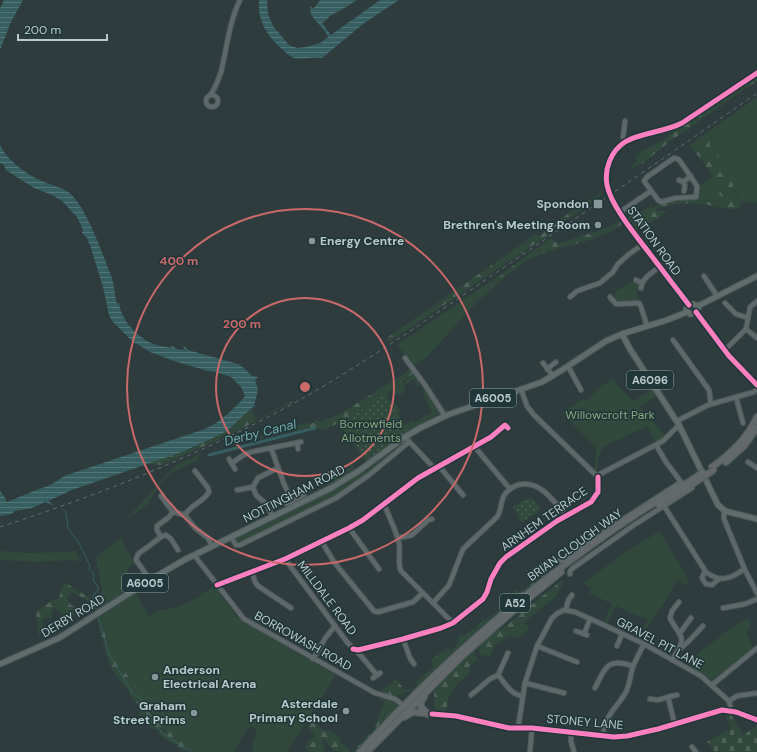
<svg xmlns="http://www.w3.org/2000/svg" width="757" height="752" font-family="'DM Sans',sans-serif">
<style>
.green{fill:#31483d}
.forest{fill:url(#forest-firs)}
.cemetery{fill:url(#cemetery-stones)}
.garden{fill:url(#garden-dots)}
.water{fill:url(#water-rules)}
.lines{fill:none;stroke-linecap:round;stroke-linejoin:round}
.stream{stroke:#375f61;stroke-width:1}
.canal{stroke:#375f61;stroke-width:3}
.minor-casing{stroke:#4e5859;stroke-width:6}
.major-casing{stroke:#4c5859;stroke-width:7}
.highway-casing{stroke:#4e5a5b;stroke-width:8}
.minor{stroke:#5e686a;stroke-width:4}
.major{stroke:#606b6c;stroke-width:5}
.highway{stroke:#63696a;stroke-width:5.5}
.rail{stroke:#636d6e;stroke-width:1;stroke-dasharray:4 4;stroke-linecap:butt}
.highway-bridge-casing{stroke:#4e5a5b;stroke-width:8;stroke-linecap:butt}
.highway-bridge{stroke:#63696a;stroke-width:5.5}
.cycleway-casing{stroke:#203638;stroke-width:8}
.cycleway{stroke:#ff80c0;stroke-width:5}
.ring{fill:none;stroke:#ca696a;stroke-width:2}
.poi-dot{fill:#88989a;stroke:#203638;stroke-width:1.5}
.labels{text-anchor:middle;stroke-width:3;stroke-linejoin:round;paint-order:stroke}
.shield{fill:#203638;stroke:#8b9ea0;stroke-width:1}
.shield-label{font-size:11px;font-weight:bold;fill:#b9cacc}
.poi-label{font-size:12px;font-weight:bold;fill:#b9cacc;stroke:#203638;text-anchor:end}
.street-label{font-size:12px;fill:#b9cacc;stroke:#203638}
.park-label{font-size:12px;fill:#8aa67f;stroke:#203638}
.water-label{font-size:13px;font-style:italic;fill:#73a7aa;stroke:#203638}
.centre{fill:#ca696a;stroke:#203638;stroke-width:2}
.ring-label{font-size:12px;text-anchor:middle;font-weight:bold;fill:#ca696a;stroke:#203638;stroke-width:3;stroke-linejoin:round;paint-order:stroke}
</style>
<defs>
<pattern id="forest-firs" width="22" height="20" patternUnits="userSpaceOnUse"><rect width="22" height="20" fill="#31483d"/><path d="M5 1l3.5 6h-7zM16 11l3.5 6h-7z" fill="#4d6158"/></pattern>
<pattern id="cemetery-stones" width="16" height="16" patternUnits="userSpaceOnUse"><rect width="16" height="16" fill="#31483d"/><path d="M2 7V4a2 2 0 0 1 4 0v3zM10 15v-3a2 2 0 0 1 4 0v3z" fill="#4d6158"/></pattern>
<pattern id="garden-dots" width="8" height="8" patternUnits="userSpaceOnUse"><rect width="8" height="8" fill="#31483d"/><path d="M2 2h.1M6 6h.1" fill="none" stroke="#4d6158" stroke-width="1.8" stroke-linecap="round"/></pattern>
<pattern id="water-rules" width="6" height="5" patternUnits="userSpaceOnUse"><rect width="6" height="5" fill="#375f61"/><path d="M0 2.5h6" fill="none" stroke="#527576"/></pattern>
</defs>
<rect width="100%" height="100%" fill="#2e3c3d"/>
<g class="green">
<polygon points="757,97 757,203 742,202 739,209 741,202 739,196 733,186 730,176 725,172 724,163 709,145 718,125"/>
<polygon points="713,177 724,201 698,200 699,187"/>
<polygon points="503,273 436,347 424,359 414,366 397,345"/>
<polygon points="632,281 640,285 640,288 637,292 638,301 616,302 613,299 615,296 614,293"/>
<polygon points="415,373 421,381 418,383 421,386 416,387 415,385 417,384 414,380 404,385 406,389 403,390 404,392 400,395 398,393 395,395 393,391 387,395"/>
<polygon points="612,379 633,401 652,389 657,396 640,407 666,436 656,442 647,426 603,447 599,456 597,470 594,470 597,448 562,413 583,399 586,401 596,392 595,391"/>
<polygon points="424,390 439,411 440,414 423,422 421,424 406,432 391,403 394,401 400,411 398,413 405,425 413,420 415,422 432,412 422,391"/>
<path d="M404,441V444L360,481L333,498L240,544H237L234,539L237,537L256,530L261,525L320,496L350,479L386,454C394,453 397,444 404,441Z"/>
<polygon points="200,454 197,460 168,475 159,485 148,504 126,520 166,475 178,464"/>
<polygon points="350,463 355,468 354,471 335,484 320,491 318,490 334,481 331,476 350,468 349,465"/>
<polygon points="660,531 686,576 689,586 677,580 670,594 639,639 638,638 648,620 616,606 607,624 604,622 612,604 589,593 592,589 583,583 627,551"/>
<polygon points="121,538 134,563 127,569 136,586 100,609 97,602 102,589 96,557"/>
<polygon points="75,550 82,562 73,560 37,562 0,560 0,551 27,553 69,552"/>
<polygon points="214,586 237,617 247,624 336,675 287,752 254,752 252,747 257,730 251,725 233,752 200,752 157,724 113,655 100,617 136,593 149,616 157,611 177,607 195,599"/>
<polygon points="747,618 751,624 747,632 752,646 754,648 712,681 689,667 699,653 724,633"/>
<polygon points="521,622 528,626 528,631 519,638 510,636 513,633 512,628"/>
<path d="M381,698L391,700L397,704V707L377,730C379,726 382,723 384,719C386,713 386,707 387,702Z"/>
</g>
<g class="forest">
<polygon points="757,74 757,81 673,139 643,163 632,168 631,166 637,162 635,158 642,150 658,143"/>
<path d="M718,125L709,145L724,163L725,172L735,182L733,186L741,202L739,209C728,210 719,207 708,205C691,202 672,204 656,208V211H667L659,218L635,230L628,218L650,207L681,200L723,201L711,175L704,163L689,145Z"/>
<polygon points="601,192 602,194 590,203 590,204 549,232 550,234 389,342 387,338 536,234 538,237 569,213"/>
<path d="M619,221L622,224C617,227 612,231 606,234C582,245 554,247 530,259C509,270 495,288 477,302L503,273L551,238L555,242L557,241L558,244L606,228Z"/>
<path d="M410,368L414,373C385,395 357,416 323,430L314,427L265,436L260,439V437C277,432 296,423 314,423L315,420L321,422L338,415L404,374Z"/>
<path d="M292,401L293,402L227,436L162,465L149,464L150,462C176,453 203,446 226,431C236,425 243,415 252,409L256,420Z"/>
<polygon points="552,569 554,571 520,596 520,597 477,632 477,634 471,640 470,639 468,641 468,642 454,653 454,655 438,668 419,688 395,696 381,695 381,691 396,679 403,688 403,690 409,690 415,687 418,680 433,667 431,660 447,648 451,651 457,644 460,634 464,636 466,633 476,628 477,625 498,611 515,596 514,589 520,592"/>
<path d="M562,580L563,585L555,597L524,623L521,622L512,628L514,633L494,646L490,656L481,655L478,648L474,652L476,658L481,661L476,660L469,667L471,672C453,689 449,688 446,713L435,711L434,690L444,678L493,631L502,629Z"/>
<path d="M64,582L97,602L100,609L95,613L88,601L72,592L68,596L67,599L71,605L79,609L70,619C65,618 61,611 55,608L51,612L52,617L49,619L46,617L42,621L44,631L39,634L36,612L51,601L59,598Z"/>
<path d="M99,618L110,646L121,666L164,729L162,733H164L168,729L184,742L185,741L193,746V747L200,749L203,752L182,751C179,746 177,745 172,743C167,741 163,737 159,734V731L156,729H152L144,722L143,716L138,715L140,708L137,703L133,701C129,687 117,680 111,667C105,652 101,634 97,619Z"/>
<polygon points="381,698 387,702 383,721 380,723 377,730 355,752 352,752 373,731 384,702 380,700"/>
<path d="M312,721L323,730L332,732L340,739L341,743L346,746L350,752C332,752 334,751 323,738L322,742L325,747L322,752H309L304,747L307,744L309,739L314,738L315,735L309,730L307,725Z"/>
</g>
<polygon class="cemetery" points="725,713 730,713 743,735 757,726 757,752 714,752 707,742 731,729"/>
<g class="garden">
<polygon points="386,394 407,432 366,461 338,424 361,411"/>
<polygon points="527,498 532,499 541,509 523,522 520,521 515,510 512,508"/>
</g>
<g class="water">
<polygon points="4,0 23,0 11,22 0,50 0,9"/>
<path d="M259,0H267L268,14L273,26L289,45L297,48L306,47L320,43L328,37C325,26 306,18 311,5L312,9L315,7L320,0H357L341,10L330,16L324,22L322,23L330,34L331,35L380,0H399L363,24L322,58C313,56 304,60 294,58C289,56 286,53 282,49C267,36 257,20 259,0Z"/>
<path d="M0,145C8,162 28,175 44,182C51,185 60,187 67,191C86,204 103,256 112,278C114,285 115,294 116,302L117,303H119C122,321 136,337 156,345C161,346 167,347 172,348L170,345L177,349L185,350L183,347L184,346L188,350L238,364L245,369L252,376L258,377L255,380L258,390L254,406L256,407H253L227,431L211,439L182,452L72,490L48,501L55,506L45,502L32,508L15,511L11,514L0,516V491L4,496L7,502C20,497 35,490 48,486C52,485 62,477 67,475L205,429L216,423L230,412L241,401L245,396L241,387L231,377L216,372L208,371L174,361L150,352L132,341L112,321L109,315L103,287L91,248L87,238L82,233L83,230L77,217L62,201L52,195L34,188L6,170L4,165L0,163Z"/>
</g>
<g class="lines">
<g class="stream">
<path d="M63,509L66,512L68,528L80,545L90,566L89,569C93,571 95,576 93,580L98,587V591L94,594L92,603L94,607"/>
<polyline points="99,618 109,654 132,692 141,699 150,720 161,732 191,752"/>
</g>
<polyline class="canal" points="209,455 315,428"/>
<g class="minor-casing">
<g id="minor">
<path d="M211,94C216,87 218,80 221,72C227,48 229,22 240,0"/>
<circle cx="212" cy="101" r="6"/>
<polyline points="625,141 623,137 625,121"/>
<polygon points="674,158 678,159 680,161 697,186 696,197 676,198 661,202 658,200 644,181 647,177"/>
<polyline points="679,180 683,182 691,176"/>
<polyline points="683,182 685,185 684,191"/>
<polyline points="620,212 651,191"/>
<polyline points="704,276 717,296"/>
<polyline points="636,280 642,283"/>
<path d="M641,288C642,278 652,273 659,267"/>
<polyline points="570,297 577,291 600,283 613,272 618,264 628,255 643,244"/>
<polyline points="610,297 616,304 618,304 639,303 641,307 647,326"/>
<polyline points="725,303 736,314 748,318"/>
<path d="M689,305C676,288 663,271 650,254C637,237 611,206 607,185C604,169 611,151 625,142C639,133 665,132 682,123L757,73"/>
<polyline points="696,312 729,356 757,385"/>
<polyline points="746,329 757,338"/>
<polyline points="673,340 709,390 711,404"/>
<polyline points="724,351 746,329 750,307 757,301"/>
<polyline points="405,358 425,385 445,416"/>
<polyline points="543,363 553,376"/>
<polyline points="568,366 581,390"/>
<polyline points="547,369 556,362"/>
<polyline points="521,389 527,406 534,415 598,477"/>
<polyline points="736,397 743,423"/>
<polyline points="677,421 708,405 754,392 757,389"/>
<polyline points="405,437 434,468"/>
<polyline points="297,443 298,449"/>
<polyline points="474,446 510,489"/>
<polyline points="271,448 284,484 292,501"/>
<polyline points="229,459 235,469"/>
<polyline points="748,462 757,468"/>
<polyline points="232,463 245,454 251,452 301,442"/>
<polyline points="439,466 463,495"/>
<polyline points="598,477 600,474 663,441 679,425"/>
<polyline points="237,490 253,487"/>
<polyline points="161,496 173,512 185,515 195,528 208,538 212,546"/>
<polyline points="287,504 304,495"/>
<path d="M384,504C389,517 396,530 399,543C401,552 397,562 401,571L453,623"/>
<path d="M664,506L706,572C720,583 731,579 744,569"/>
<polyline points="724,511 724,519 745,570 757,593"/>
<path d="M185,515C191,504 204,502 209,492L208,488L195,471"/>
<polyline points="273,517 266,504 256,495 253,487 258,478 278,468"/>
<polyline points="349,528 379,569"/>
<polyline points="161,537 157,530 157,526 169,517 173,512"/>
<polyline points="231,537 236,545 240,545 336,498 369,475 409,442"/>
<polyline points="398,538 412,535 428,520 432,519"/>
<polyline points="322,542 334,562 374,611 378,612 413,602 423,593"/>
<polyline points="194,555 244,619 375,693 395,699 403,705"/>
<polyline points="285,559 347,642 362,657 377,675"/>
<polyline points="252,571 255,582 258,586 291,608"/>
<polyline points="705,571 702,578 706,584 712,585 719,579"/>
<polyline points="531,574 550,561 564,561 619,522 681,482 666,462 656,445"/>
<polyline points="570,574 570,571 573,568 634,525 692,488"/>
<polyline points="150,580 136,560 138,554 161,537 166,535 171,539 178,550"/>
<polyline points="217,585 285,559 349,528 363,520 418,478 491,437 505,425 508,428"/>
<path d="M433,603L449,585L463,549L497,517C502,510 500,501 505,494C510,488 516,484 524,484C543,483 555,504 567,516"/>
<polyline points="723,608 745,604 757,599"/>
<polyline points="566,610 568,601 572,595"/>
<polyline points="576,631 587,635"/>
<polyline points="680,633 691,618"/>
<polyline points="584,634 590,619"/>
<polyline points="403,639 410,658 414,664"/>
<polyline points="537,646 577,662"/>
<polyline points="617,646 622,634"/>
<polyline points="681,648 689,641 703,626"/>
<polyline points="353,649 358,650 403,639 441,628 453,623 483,599 487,592 491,579 500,563 506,557 557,521 591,502 598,492 598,477"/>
<polyline points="313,659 326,637 335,626"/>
<path d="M672,660C688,635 682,641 670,618L672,611L679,602"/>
<path d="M498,675C505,683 511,695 523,696"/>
<polyline points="373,678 380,673"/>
<polyline points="525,683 564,693"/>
<polyline points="712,685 757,648"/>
<path d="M595,688C605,668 607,657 633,666"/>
<polyline points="471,695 490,679 498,675 508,653"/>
<polyline points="668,697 677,695"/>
<polyline points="650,699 658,700 668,697 675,725"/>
<polyline points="729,701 737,696 757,693"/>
<polyline points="432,714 456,716 509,728 532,728 614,737 627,736 658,729 722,710 736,712 757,720"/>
<polyline points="518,728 525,683 537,646 552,618 558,613 564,610 575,612 606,626 644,644 701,676 729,701 731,710"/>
<polyline points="571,733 571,741 574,752"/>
<path d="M603,736C604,715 617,708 626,692C630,684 630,675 633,667C636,659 640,652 644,644"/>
<polyline points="692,747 696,752"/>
<polyline points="530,752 532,728"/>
</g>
</g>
<g class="major-casing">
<g id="major">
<polyline points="698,306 757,276"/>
<polyline points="687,312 686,309 689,305 693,304 698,306"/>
<polyline points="687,312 690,314 695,313 698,309 698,306"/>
<polyline points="622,334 630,349 679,425 718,505 725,511 757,519"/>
<polyline points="0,664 59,638 150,580 184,560 331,488 360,470 405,437 420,428 447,415 542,382 562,370 606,341 622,334 667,320 687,312"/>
</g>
</g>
<g class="highway-casing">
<g id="highway">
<polyline points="726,462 744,446 757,428"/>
<path d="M712,467C731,454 747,439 757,417"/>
<polyline points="659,505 694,483"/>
<polyline points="424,697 421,702 421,707 428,714"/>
<polyline points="404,717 413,712 432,714"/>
<path d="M360,752C438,666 526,589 623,523C645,508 669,494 692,480"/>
<polyline points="367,752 462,656 513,611 561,572"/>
</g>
</g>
<use href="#minor" class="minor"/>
<use href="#major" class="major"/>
<use href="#highway" class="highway"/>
<path class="rail" d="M0,527C102,494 202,454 296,402C367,362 435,314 503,268C588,210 673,152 757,93"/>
<g class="highway-bridge-casing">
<g id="highway-bridge">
<polyline points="692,480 703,472"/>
<polyline points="694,483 714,470"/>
</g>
</g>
<use href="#highway-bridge" class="highway-bridge"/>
<g class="cycleway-casing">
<g id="cycleway">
<path d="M689,305C676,288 663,271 650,254C637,237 611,206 607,185C604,169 611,151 625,142C639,133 665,132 682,123L757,73"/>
<polyline points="696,312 729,356 757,385"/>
<polyline points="217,585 285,559 349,528 363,520 418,478 491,437 505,425 508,428"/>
<polyline points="353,649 358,650 403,639 441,628 453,623 483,599 487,592 491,579 500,563 506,557 557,521 591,502 598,492 598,477"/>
<polyline points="432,714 456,716 509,728 532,728 614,737 627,736 658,729 722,710 736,712 757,720"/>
</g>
</g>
<use href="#cycleway" class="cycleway"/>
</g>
<g class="ring">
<circle cx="305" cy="387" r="89"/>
<circle cx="305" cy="387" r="178"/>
</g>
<g class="poi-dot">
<rect x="593" y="199" width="10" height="10" rx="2"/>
<circle cx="598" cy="225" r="4"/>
<circle cx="312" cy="241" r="4"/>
<circle cx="155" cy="677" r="4"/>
<circle cx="346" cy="711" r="4"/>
<circle cx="194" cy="713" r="4"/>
</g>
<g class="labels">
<g class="shield">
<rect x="627" y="371" width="46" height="18" rx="3"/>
<rect x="470" y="389" width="46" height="18" rx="3"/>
<rect x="122" y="574" width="46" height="18" rx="3"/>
<rect x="500" y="594" width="30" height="18" rx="3"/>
</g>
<g class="shield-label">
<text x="650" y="384">A6096</text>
<text x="493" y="402">A6005</text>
<text x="145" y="587">A6005</text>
<text x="515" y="607">A52</text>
</g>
<g class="poi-label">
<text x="589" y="208">Spondon</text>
<text x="590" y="229">Brethren's Meeting Room</text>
<text x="320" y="245" text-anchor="start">Energy Centre</text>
<text x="163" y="674" text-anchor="start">Anderson<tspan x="163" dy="14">Electrical Arena</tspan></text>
<text x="338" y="708">Asterdale<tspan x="338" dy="14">Primary School</tspan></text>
<text x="186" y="710">Graham<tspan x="186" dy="14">Street Prims</tspan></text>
</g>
<g class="street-label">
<text transform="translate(654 241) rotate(54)" y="4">STATION ROAD</text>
<text transform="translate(294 494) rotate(-27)" y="4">NOTTINGHAM ROAD</text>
<text transform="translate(544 519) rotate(-35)" y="4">ARNHEM TERRACE</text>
<text transform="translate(575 545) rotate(-36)" y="4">BRIAN CLOUGH WAY</text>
<text transform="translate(327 598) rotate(53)" y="4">MILLDALE ROAD</text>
<text transform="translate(73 616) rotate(-31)" y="4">DERBY ROAD</text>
<text transform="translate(303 641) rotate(29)" y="4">BORROWASH ROAD</text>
<text transform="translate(660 643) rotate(28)" y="4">GRAVEL PIT LANE</text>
<text transform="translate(585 722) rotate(5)" y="4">STONEY LANE</text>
</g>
<g class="park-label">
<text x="610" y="419">Willowcroft Park</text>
<text x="371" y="428">Borrowfield<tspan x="371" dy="14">Allotments</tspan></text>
</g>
<g class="water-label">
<text transform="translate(260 432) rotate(-14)" y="5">Derby Canal</text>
</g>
</g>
<circle cx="305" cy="387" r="6" class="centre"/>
<g class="ring-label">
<text x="179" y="265">400 m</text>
<text x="242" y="328">200 m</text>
</g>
<path d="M18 34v6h89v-6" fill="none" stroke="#b9cacc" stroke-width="2"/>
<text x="24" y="34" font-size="12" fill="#b9cacc" stroke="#203638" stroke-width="3" paint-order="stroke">200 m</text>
</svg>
